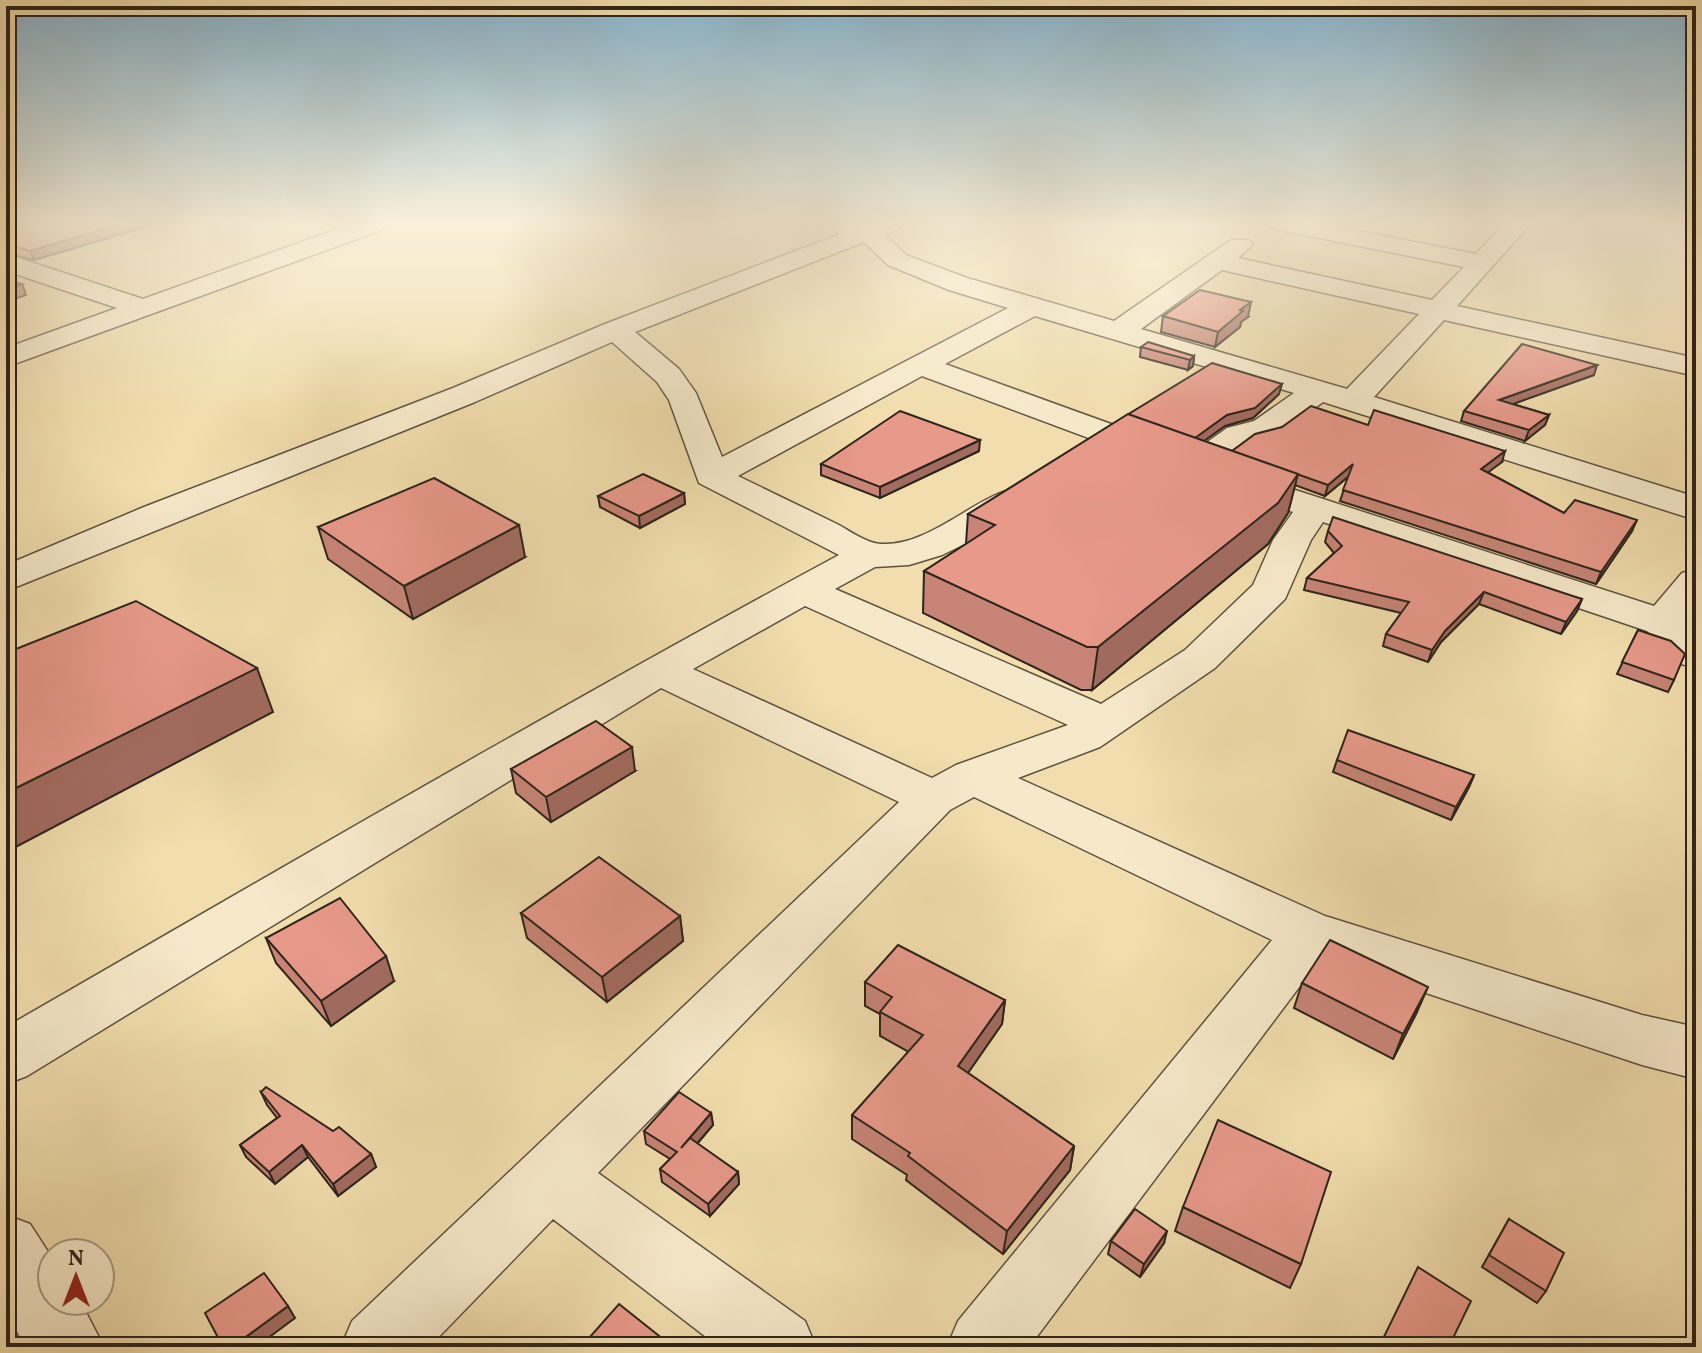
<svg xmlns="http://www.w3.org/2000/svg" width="1702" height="1353" font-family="Vollkorn,serif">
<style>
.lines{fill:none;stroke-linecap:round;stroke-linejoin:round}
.minor-casing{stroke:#5e5240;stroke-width:3}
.minor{fill:#f6e9ca;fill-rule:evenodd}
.wall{fill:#c78477;stroke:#2d241b;stroke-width:2}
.shaded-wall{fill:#a26b61;stroke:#2d241b;stroke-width:2}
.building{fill:#e7998a;stroke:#2d241b;stroke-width:2}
</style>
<rect width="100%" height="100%" fill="#f1ddad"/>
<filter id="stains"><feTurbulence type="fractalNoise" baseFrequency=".0025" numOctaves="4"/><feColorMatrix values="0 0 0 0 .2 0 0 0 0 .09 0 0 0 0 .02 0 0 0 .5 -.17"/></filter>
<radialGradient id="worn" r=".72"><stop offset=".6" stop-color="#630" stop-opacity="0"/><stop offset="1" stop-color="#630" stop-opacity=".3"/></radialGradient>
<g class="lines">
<g class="minor-casing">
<g id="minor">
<polygon points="354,223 390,223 387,228 6,367 6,348 117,308 6,271 6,254 143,299"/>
<path d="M835,223H903L900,228L884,234L906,255L967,278L1114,321L1231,240H1249L1253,245L1238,258L1432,300L1464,267L1279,230L1270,228L1267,223H1318L1476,254L1505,223H1531L1457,306L1696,358V376L1444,320L1374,397L1696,497V520L1323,402L1278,435L1251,442L1209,472L1197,475L1185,472L1180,465L1185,458L1227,428L1254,421L1294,393L1035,316L945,364L1169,445L1174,452L1169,459L1157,462L1145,459L922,376L738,476C771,492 804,508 837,524C850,531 866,543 881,544C937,547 990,479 1032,489L1037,497L1032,505L979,537L942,555L909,565L875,567L835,589L1101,704L1185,650L1253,585L1273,540L1293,512L1276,507L1271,499L1276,491L1289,488L1654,606L1682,573L1696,569V607L1685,621L1696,631V668L1681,664L1647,631L1323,522L1311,540L1285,599L1215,668L1100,747L1018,778L1325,916L1642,1015L1696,1027V1079L1642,1065L1321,958L1029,1347H947L958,1321L1272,940L974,797L950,810L598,1173L805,1321L816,1347H719L553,1219L429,1347H341L352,1321L899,802L661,688L27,1076L6,1084V1027C282,868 559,706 839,555L699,483L669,400L657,382L612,342L475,402L6,591V565L144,507L453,388L605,324L840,234L832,228ZM864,242L888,265L949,290L1008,308L722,457L696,393L679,369L635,332ZM1222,270L1419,314L1347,389L1141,329ZM805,606L1068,725L956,765L932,778L693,669Z"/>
<polygon points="6,1215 30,1224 52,1258 52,1301 80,1301 104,1347 26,1347 6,1313"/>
</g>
</g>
<use href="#minor" class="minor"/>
</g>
<g class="wall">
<polygon points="6,223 159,223 34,260 6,253"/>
<polygon points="1163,316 1248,317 1241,322 1240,327 1215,347 1161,332"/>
<polygon points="1141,347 1194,356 1193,366 1188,370 1140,357"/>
<polygon points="1594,375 1513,404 1549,415 1545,425 1525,441 1461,421 1464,411"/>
<polygon points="1279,394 1253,418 1225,426 1203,441 1232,451 1368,425 1502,462 1487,472 1564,513 1632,531 1596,584 1340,501 1348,477 1325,496 1295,485 1288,513 1268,544 1092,690 1081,690 923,613 924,571 966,544 968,514"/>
<polygon points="979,451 880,498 821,475 821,464"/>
<polygon points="684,493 685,504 640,528 600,507 598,496"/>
<polygon points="318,527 525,557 413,619 328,559"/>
<polygon points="1328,531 1582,599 1577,611 1561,634 1479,604 1441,642 1428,662 1383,646 1386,634 1401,613 1304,590 1307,578 1334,553 1325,542"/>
<polygon points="1638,630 1674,680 1668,692 1617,674"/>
<polygon points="1337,760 1474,775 1469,787 1451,820 1333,772"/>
<polygon points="511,769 635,771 551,822 516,793"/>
<polygon points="521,913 680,916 683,941 607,1002 527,938"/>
<polygon points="266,938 394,981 331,1026 276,963"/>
<polygon points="865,982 1005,1000 1002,1024 968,1073 1074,1146 1070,1170 1003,1254 906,1180 907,1175 852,1139 852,1115 909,1052 880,1036 880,1014 865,1006"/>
<polygon points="1302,983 1417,1012 1393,1059 1294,1008"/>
<polygon points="261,1092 333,1131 371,1154 376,1167 338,1196 308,1157 275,1184 246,1157 240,1145 277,1118 267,1105"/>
<polygon points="711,1113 713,1125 697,1144 738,1172 739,1184 710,1216 662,1182 660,1169 670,1159 646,1144 644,1131"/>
<polygon points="1183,1207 1301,1264 1290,1288 1175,1231"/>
<polygon points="1509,1219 1546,1291 1537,1303 1482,1267"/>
<polygon points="1111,1241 1164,1243 1140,1277 1108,1254"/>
</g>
<g class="shaded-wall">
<polygon points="125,223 159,223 34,260 30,251"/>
<polygon points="22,284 26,295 6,302 6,289"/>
<polygon points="1251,302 1248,317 1241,322 1240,327 1215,347 1218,332 1240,310"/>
<polygon points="1194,356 1193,366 1188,370 1190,360"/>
<polygon points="1597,365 1594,375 1496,410 1499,400"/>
<polygon points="1282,384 1279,394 1253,418 1225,426 1193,449 1194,438 1227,415"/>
<polygon points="1549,415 1545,425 1525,441 1529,430"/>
<polygon points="980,440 979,451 880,498 880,487"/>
<polygon points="1505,451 1502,462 1478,480 1481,469"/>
<polygon points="1353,464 1350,475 1325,496 1328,485"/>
<polygon points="1298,474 1288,513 1268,544 1092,690 1098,647"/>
<polygon points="684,493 685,504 640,528 639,516"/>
<polygon points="1637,520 1632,531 1596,584 1601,572"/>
<polygon points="519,525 525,557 413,619 404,586"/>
<polygon points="1484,592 1479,604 1441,642 1428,662 1432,650 1445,631"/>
<polygon points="1582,599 1577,611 1561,634 1566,622"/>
<polygon points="257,668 273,712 6,852 6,793"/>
<polygon points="632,747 635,771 551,822 546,797"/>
<polygon points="1474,775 1469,787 1451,820 1456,807"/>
<polygon points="680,916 683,941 607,1002 602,977"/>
<polygon points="386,956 394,981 331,1026 321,1001"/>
<polygon points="1428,987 1417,1012 1393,1059 1403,1034"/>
<polygon points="1005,1000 1002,1024 956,1090 958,1066"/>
<polygon points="711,1113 713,1125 682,1161 681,1148"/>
<polygon points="302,1145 308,1157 275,1184 269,1172"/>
<polygon points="1074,1146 1070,1170 1003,1254 1007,1231"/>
<polygon points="371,1154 376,1167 338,1196 333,1184"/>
<polygon points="738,1172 739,1184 710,1216 708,1204"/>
<polygon points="1167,1231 1164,1243 1140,1277 1144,1264"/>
<polygon points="288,1306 295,1318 256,1347 232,1347"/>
</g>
<g class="building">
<polygon points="6,223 125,223 30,251 6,244"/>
<polygon points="6,280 22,284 6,289"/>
<polygon points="1200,290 1251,302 1240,310 1243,311 1218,332 1163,316"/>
<polygon points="1148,342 1194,356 1190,360 1141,347"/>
<polygon points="1522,344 1597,365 1499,400 1549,415 1529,430 1464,411"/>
<polygon points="1212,363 1282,384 1255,408 1227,415 1195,438 1127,415"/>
<polygon points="1311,406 1368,425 1374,410 1505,451 1481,469 1564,513 1575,500 1637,520 1601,572 1343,490 1353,464 1328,485 1232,451 1255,434 1282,427"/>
<polygon points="900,411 980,440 880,487 821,464"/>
<polygon points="1128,414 1298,474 1278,503 1098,647 1087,647 924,571 995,525 968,514"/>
<polygon points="643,474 684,493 639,516 598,496"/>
<polygon points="434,478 519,525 404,586 318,527"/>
<polygon points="1333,517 1582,599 1566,622 1484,592 1445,631 1432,650 1386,634 1409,602 1307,578 1342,546 1328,531"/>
<polygon points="136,601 257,668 6,793 6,653"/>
<polygon points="1638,630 1671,641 1685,654 1674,680 1622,662"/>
<polygon points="596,721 632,747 546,797 511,769"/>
<polygon points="1348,730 1474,775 1456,807 1337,760"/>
<polygon points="599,857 680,916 602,977 521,913"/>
<polygon points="340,898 386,956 321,1001 266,938"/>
<polygon points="1330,940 1428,987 1403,1034 1302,983"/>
<polygon points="898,945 1005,1000 958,1066 1074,1146 1007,1231 908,1156 910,1153 852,1115 923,1035 880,1012 892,997 865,982"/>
<polygon points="266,1087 333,1131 339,1127 371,1154 333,1184 302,1145 269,1172 240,1145 280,1116 261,1092"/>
<polygon points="679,1092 711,1113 681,1148 690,1138 738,1172 708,1204 660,1169 677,1152 644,1131"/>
<polygon points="1218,1120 1331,1172 1301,1264 1183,1207"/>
<polygon points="1135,1209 1167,1231 1144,1264 1111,1241"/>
<polygon points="1509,1219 1564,1253 1546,1291 1489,1255"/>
<polygon points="1418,1267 1471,1301 1452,1340 1464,1347 1379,1347"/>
<polygon points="264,1273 288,1306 232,1347 223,1347 205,1313"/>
<polygon points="619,1304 673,1347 581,1347"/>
<polygon points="1017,1338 1030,1347 1011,1347"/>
</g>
<linearGradient id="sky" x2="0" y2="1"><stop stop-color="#89b7d1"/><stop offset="0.54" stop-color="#f9f0da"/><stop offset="1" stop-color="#f9f0da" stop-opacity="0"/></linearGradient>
<rect width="1702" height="413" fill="url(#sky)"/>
<rect width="1702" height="1353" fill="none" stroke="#f1ddad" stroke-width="32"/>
<rect x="8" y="8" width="1686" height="1337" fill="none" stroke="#2d241b" stroke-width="4"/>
<rect x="16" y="16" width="1670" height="1321" fill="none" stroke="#2d241b" stroke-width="2"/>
<g transform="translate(76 1277)"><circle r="38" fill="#f6e9ca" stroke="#a69a84" stroke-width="2"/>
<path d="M0-6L14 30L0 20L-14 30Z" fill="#8f2418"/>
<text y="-12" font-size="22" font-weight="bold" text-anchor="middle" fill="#2d241b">N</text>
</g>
<rect width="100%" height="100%" filter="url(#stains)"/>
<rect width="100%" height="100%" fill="url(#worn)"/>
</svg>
